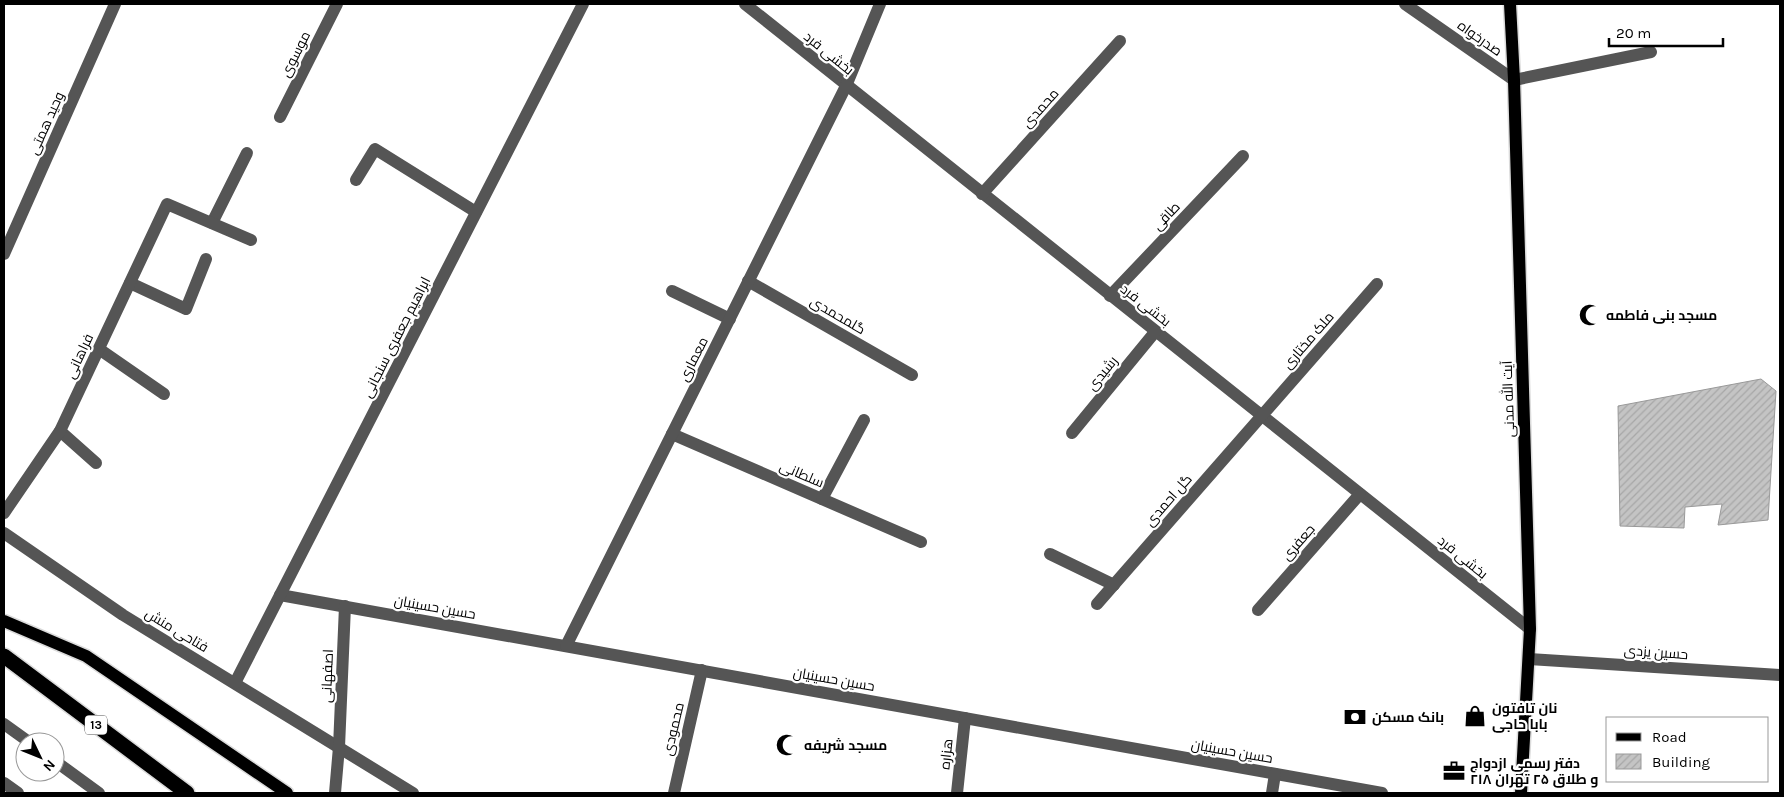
<svg xmlns="http://www.w3.org/2000/svg" width="1784" height="797" font-family="Karla,Cairo,sans-serif">
<style>
.building{fill:url(#building-hatch);stroke:#999}
.lines{fill:none;stroke-linecap:round;stroke-linejoin:round}
.major-casing{stroke:#dbdbdb;stroke-width:15}
.highway-casing{stroke:#dbdbdb;stroke-width:18}
.minor{stroke:#555;stroke-width:12}
.major{stroke:#000;stroke-width:12}
.highway{stroke:#000;stroke-width:15}
.labels{text-anchor:middle;stroke-width:4.5;stroke-linejoin:round;paint-order:stroke}
.shield{fill:#fff;stroke:#4c4c4c;stroke-width:1}
.shield-label{font-size:12px;font-weight:bold;fill:#000}
.street-label{font-size:14px;fill:#000;stroke:#fff}
.poi-label{font-size:14px;font-weight:bold;fill:#000;stroke:#fff;text-anchor:start}
</style>
<defs>
<pattern id="building-hatch" width="6" height="6" patternUnits="userSpaceOnUse" patternTransform="scale(1.25)"><rect width="6" height="6" fill="#c4c4c4"/><path d="M-1 1l2-2M0 6l6-6M5 7l2-2" fill="none" stroke="#a7a7a7"/></pattern>
</defs>
<rect width="100%" height="100%" fill="#fff"/>
<polygon class="building" points="1761,379 1776,391 1768,520 1718,525 1722,504 1685,507 1684,528 1620,526 1618,406"/>
<g class="lines">
<g class="major-casing">
<g id="major">
<polyline points="1510,4 1514,80 1530,629 1521,793"/>
<polyline points="4,621 86,656 287,793"/>
</g>
</g>
<g class="highway-casing">
<polyline id="highway" points="4,656 187,793"/>
</g>
<g class="minor">
<polyline points="745,4 1530,629"/>
<polyline points="1405,4 1514,80 1651,52"/>
<polyline points="280,117 337,4"/>
<polyline points="356,180 375,149 476,212"/>
<polyline points="982,194 1120,41"/>
<polyline points="212,223 247,153"/>
<polyline points="4,254 115,4"/>
<polyline points="748,281 912,375"/>
<polyline points="130,283 186,309 206,259"/>
<polyline points="672,291 730,319"/>
<polyline points="1110,296 1243,156"/>
<polyline points="99,349 164,394"/>
<polyline points="60,431 96,463"/>
<polyline points="1072,433 1155,332"/>
<polyline points="672,434 921,542"/>
<polyline points="822,499 864,420"/>
<polyline points="4,513 60,431 167,204 251,240"/>
<polyline points="4,533 123,615 413,793"/>
<polyline points="1050,554 1114,585"/>
<polyline points="280,595 1382,793"/>
<polyline points="1097,604 1377,284"/>
<polyline points="1258,610 1360,494"/>
<polyline points="566,646 846,86 880,4"/>
<polyline points="1529,659 1780,675"/>
<polyline points="235,683 583,4"/>
<polyline points="4,724 29,742"/>
<polyline points="55,761 99,793"/>
<polyline points="4,783 18,793"/>
<polyline points="335,793 339,747 345,606"/>
<polyline points="674,793 702,670"/>
<polyline points="957,793 965,718"/>
<polyline points="1272,793 1275,774"/>
</g>
<use href="#major" class="major"/>
<use href="#highway" class="highway"/>
</g>
<defs>
<g id="mosque-bare" transform="scale(1.725)"><path d="M3.5-4.9A6 6 0 1 0 3.5 4.9A5 5 0 1 1 3.5-4.9Z" fill="#000" stroke="#fff" stroke-width="2.5" paint-order="stroke"/></g>
<g id="shop-bare" transform="scale(1.725)"><path d="M-5-2.5h2.3a2.7 3.5 0 0 1 5.4 0H5L5.5 6h-11ZM-1.5-2.5h3a1.5 2.3 0 0 0-3 0Z" fill="#000" stroke="#fff" stroke-width="2.5" paint-order="stroke"/></g>
<g id="bank-bare" transform="scale(1.725)"><path d="M-6-4H6V4H-6ZM0-2.3a2.3 2.3 0 1 0 0 4.6a2.3 2.3 0 1 0 0-4.6Z" fill="#000" stroke="#fff" stroke-width="2.5" paint-order="stroke"/></g>
<g id="office-bare" transform="scale(1.725)"><path d="M-6-3h4V-5.5h4V-3h4V5H-6ZM-1-4.5V-3h2v-1.5ZM-6 0V1H6V0Z" fill="#000" stroke="#fff" stroke-width="2.5" paint-order="stroke"/></g>
</defs>
<g fill-rule="evenodd">
<use href="#mosque-bare" x="1590" y="315"/>
<use href="#shop-bare" x="1475" y="716"/>
<use href="#bank-bare" x="1355" y="717"/>
<use href="#mosque-bare" x="787" y="745"/>
<use href="#office-bare" x="1454" y="771"/>
</g>
<g class="labels">
<rect class="shield" x="85" y="715.5" width="22" height="19" rx="4"/>
<g class="shield-label">
<text x="96" y="729">13</text>
</g>
<g class="street-label">
<text transform="translate(1480 38) rotate(35)" y="5">صدرخواه</text>
<text transform="translate(829 53) rotate(39)" y="5">بخشی فرد</text>
<text transform="translate(295 54) rotate(-63)" y="5">موسوی</text>
<text transform="translate(1040 108) rotate(-48)" y="5">محمدی</text>
<text transform="translate(46 123) rotate(-66)" y="5">وحید همتی</text>
<text transform="translate(1166 216) rotate(-47)" y="5">طاقی</text>
<text transform="translate(1146 305) rotate(38)" y="5">بخشی فرد</text>
<text transform="translate(838 315) rotate(30)" y="5">گلمحمدی</text>
<text transform="translate(396 337) rotate(-63)" y="5">ابراهیم جعفری سنجانی</text>
<text transform="translate(1308 340) rotate(-49)" y="5">ملک مختاری</text>
<text transform="translate(79 356) rotate(-65)" y="5">فراهانی</text>
<text transform="translate(693 359) rotate(-63)" y="5">معماری</text>
<text transform="translate(1102 373) rotate(-51)" y="5">رشیدی</text>
<text transform="translate(1508 399) rotate(-92)" y="5">آیت الله مدنی</text>
<text transform="translate(802 474) rotate(23)" y="5">سلطانی</text>
<text transform="translate(1168 500) rotate(-49)" y="5">گل احمدی</text>
<text transform="translate(1298 542) rotate(-49)" y="5">جعفری</text>
<text transform="translate(1463 557) rotate(39)" y="5">بخشی فرد</text>
<text transform="translate(435 607) rotate(10)" y="5">حسین حسینیان</text>
<text transform="translate(177 630) rotate(31)" y="5">فتاحی منش</text>
<text transform="translate(1656 652) rotate(4)" y="5">حسین یزدی</text>
<text transform="translate(327 676) rotate(-88)" y="5">اصفهانی</text>
<text transform="translate(834 679) rotate(10)" y="5">حسین حسینیان</text>
<text transform="translate(673 729) rotate(-77)" y="5">محمودی</text>
<text transform="translate(1232 751) rotate(10)" y="5">حسین حسینیان</text>
<text transform="translate(946 754) rotate(-84)" y="5">هزاره</text>
</g>
<g class="poi-label">
<text x="1606" y="320">مسجد بنی فاطمه</text>
<text x="1492" y="713">نان تافتون<tspan x="1492" dy="16">بابا حاجی</tspan></text>
<text x="1372" y="722">بانک مسکن</text>
<text x="804" y="750">مسجد شریفه</text>
<text x="1470" y="768">دفتر رسمی ازدواج<tspan x="1470" dy="16">۲۱۸ و طلاق ۲۵ تهران</tspan></text>
</g>
</g>
<rect width="1784" height="797" fill="none" stroke="#000000" stroke-width="10"/>
<rect x="1606" y="717" width="162" height="65" fill="#ffffff" stroke="#999999"/>
<rect x="1616" y="733" width="25" height="8" fill="#000000" stroke="#999999"/>
<text x="1652" y="742" font-size="15" fill="#000000">Road</text>
<rect x="1616" y="754" width="25" height="15" fill="url(#building-hatch)" stroke="#999999"/>
<text x="1652" y="767" font-size="15" fill="#000000">Building</text>
<g transform="translate(40 757) rotate(133)"><circle r="24" fill="#ffffff" stroke="#999999"/>
<path d="M0-4L9 19L0 12L-9 19Z" fill="#000000"/>
<text y="-8" font-size="14" font-weight="bold" text-anchor="middle" fill="#000000">N</text>
</g>
<path d="M1609 38v8h114v-8" fill="none" stroke="#000000" stroke-width="2.5"/>
<text x="1616" y="38" font-size="15" fill="#000000" stroke="#ffffff" stroke-width="4" paint-order="stroke">20 m</text>
</svg>
